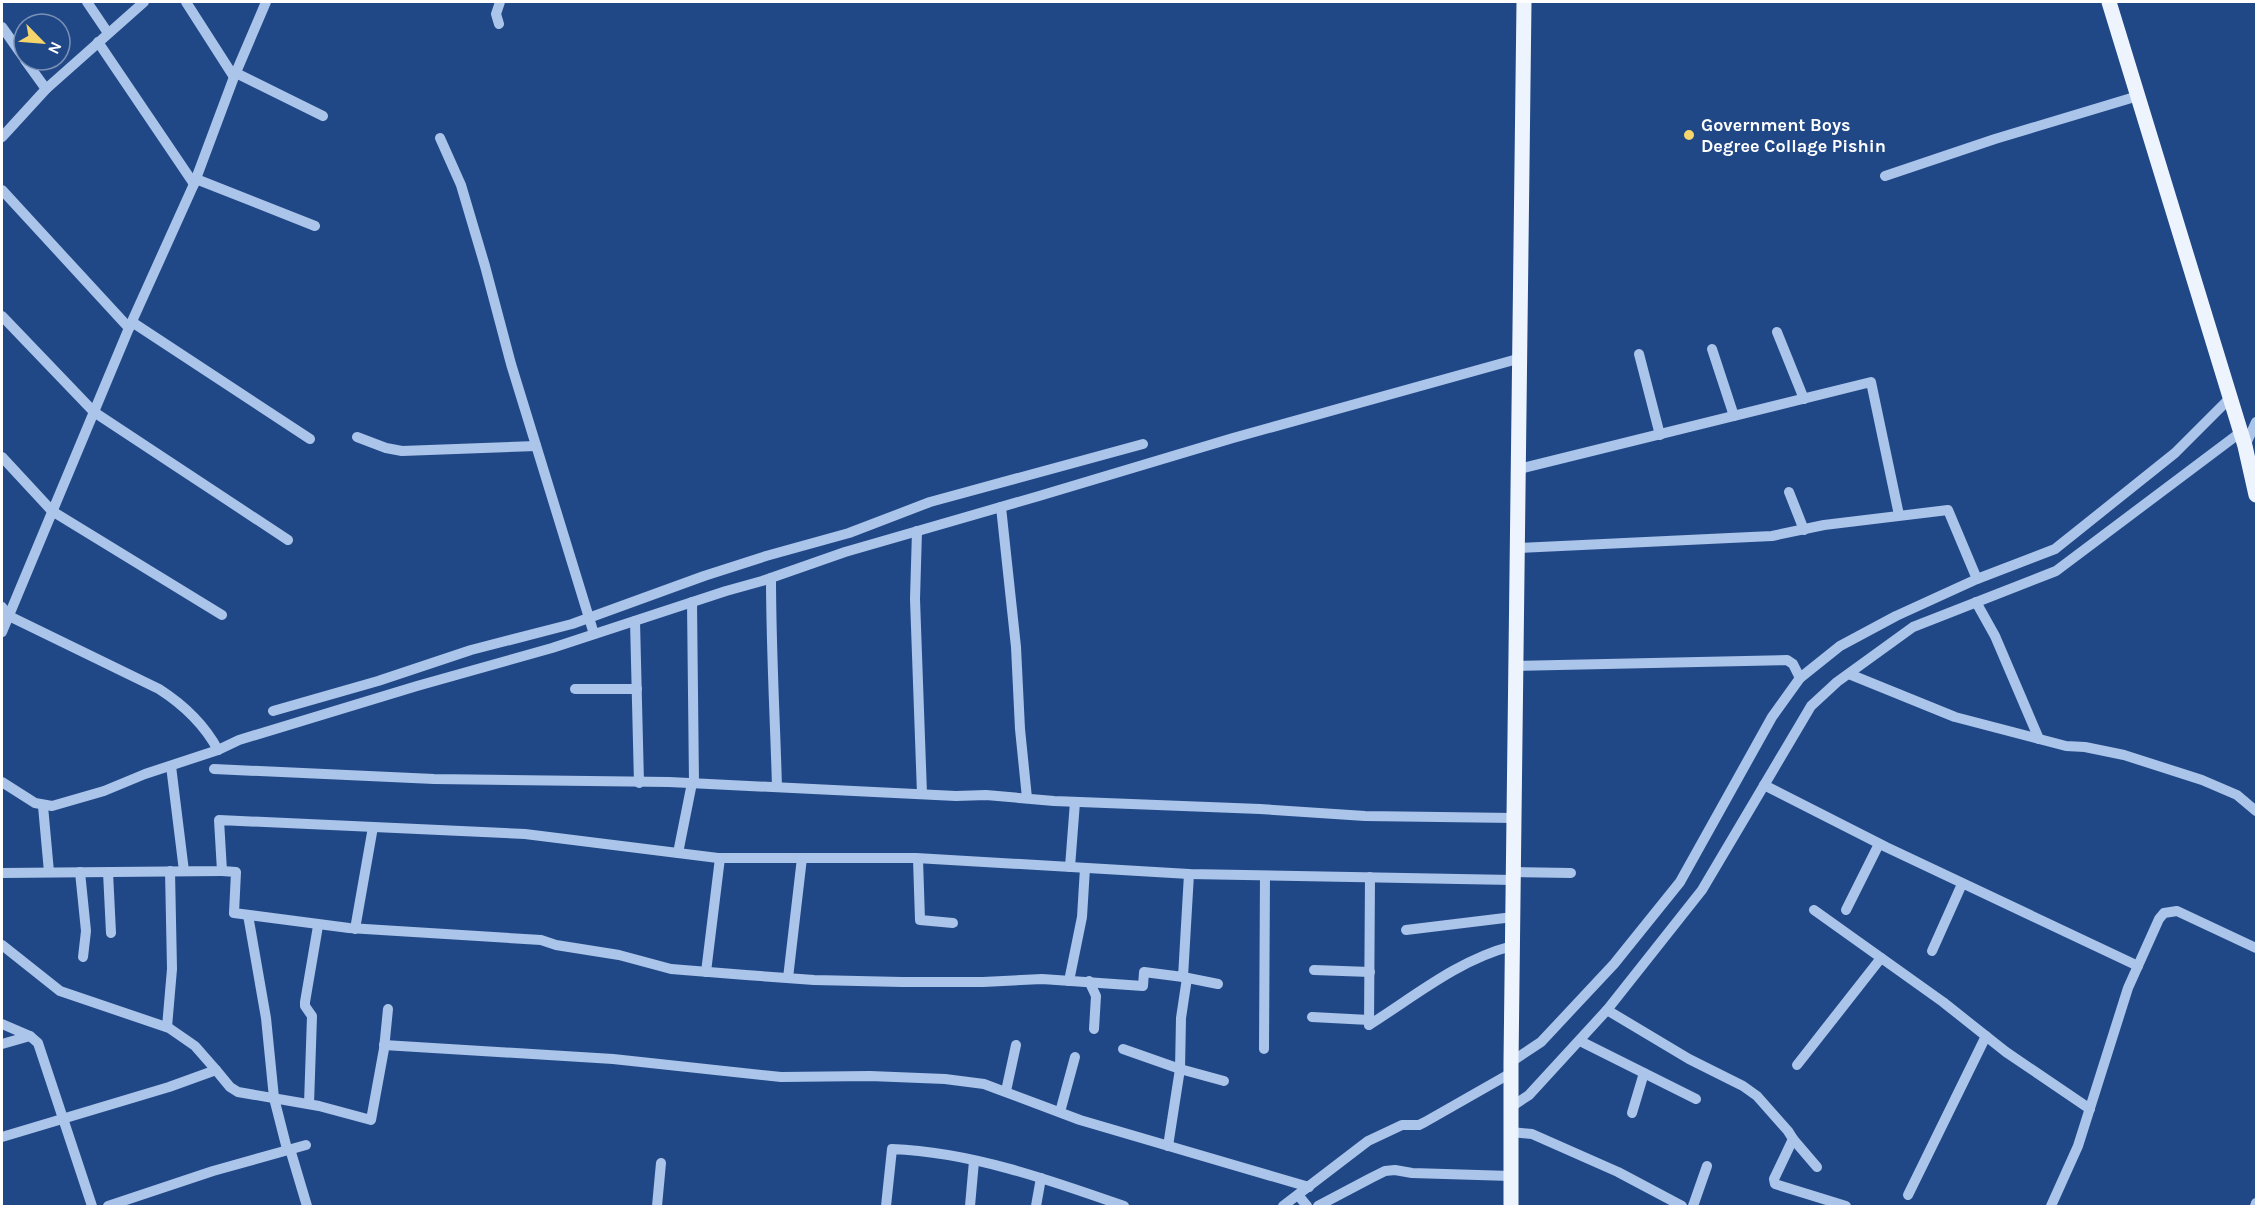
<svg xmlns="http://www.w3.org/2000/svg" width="2258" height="1208" font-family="Karla,sans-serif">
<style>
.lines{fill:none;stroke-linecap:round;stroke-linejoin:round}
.minor{stroke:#abc4ea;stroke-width:10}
.major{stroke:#eef4fe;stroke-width:15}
.poi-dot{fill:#f6d66c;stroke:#214886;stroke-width:2}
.labels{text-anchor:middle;stroke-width:6;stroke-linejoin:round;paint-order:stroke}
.poi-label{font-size:18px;font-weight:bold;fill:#fff;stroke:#214886;text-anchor:start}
</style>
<rect width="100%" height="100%" fill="#214886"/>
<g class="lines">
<g class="minor">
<polyline points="87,2 108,33"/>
<polyline points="186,2 234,77"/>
<polyline points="499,24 496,14 500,2"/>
<polyline points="2,27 24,58"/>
<polyline points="98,42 194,184"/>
<polyline points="25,60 46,89"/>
<polyline points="236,73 323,116"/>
<polyline points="2,137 46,89 144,2"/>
<polyline points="440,138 461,185 485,266 511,364 594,634"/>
<polyline points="1885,176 1995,139 2138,96"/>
<polyline points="196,179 315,226"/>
<polyline points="2,190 129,328"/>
<polyline points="2,316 94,412 288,540"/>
<polyline points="132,322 310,439"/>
<polyline points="1777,332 1804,399"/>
<polyline points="1712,349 1734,416"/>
<polyline points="1639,354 1660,435"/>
<polyline points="357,437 386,448 402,451 536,446"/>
<polyline points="2245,446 2256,422"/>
<polyline points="2,457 52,511 222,615"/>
<polyline points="1519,469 1871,382 1899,515"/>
<polyline points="1789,492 1804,530"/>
<polyline points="1001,507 1016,647 1020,729 1027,798"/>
<polyline points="917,531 915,599 922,794"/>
<polyline points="1518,548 1772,536 1824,525 1948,510 1977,579"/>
<path d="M771,578C771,648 775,717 777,787"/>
<polyline points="692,602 694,783"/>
<polyline points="1976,602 1995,636 2039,739"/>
<path d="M2,607L9,616L159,689C184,705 204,724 218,750"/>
<polyline points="635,621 639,783"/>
<polyline points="2,632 129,328 194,184 234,77 266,2"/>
<polyline points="1516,666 1787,660 1793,664 1800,678"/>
<polyline points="1849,674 1955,717 2066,746 2085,747 2124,755 2202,780 2237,795 2256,811"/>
<polyline points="575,689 637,689"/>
<polyline points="273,711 378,681 471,650 572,624 704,576 766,556 849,533 930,502 1143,444"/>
<polyline points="171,766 184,871"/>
<polyline points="214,769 434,779 669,782 956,796 986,795 1054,801 1260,809 1365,816 1514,818"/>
<polyline points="2,782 35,803 52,806 104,791 145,774 218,750 239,740 417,686 552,648 726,591 762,581 845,552 1039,496 1233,438 1521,358"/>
<polyline points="1764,785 1886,847 2138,966"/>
<polyline points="43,806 49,872"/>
<polyline points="678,853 692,783"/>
<polyline points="918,859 920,920 953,923"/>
<polyline points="1070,867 1075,802"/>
<polyline points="222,871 236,872 234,913 349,928 541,940 556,945 619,955 671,969 746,975 814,980 902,982 983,982 1042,979 1143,986 1144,972 1183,977 1189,874"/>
<polyline points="80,872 86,931 83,957"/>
<polyline points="108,872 111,933"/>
<polyline points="1513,872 1571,873"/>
<polyline points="2,873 222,871 219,820 525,834 718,858 916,858 1189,874 1513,880"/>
<polyline points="1814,910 1943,1002 2006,1052 2090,1109"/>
<polyline points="1846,910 1879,844"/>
<polyline points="248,915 266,1018 274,1098 287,1149"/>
<polyline points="355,929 373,827"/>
<polyline points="1406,930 1513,917"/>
<polyline points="2,945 60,991 169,1028 195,1046 216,1070 169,1087 2,1137"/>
<polyline points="1932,951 1962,884"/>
<polyline points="1314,970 1370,972"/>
<polyline points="706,972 720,858"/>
<polyline points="1183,977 1218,984"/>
<polyline points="788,978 802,858"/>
<polyline points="1069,981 1082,917 1085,868"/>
<polyline points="1089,981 1096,996 1094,1029"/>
<polyline points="1607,1010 1689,1059 1743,1086 1757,1096 1788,1131 1793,1139 1774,1179 1775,1184 1846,1206"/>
<polyline points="1312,1017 1369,1020"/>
<polyline points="2,1024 30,1036 38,1043 92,1206"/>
<path d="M1369,1025C1415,996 1458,960 1512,946"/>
<polyline points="1369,1025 1370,877"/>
<polyline points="167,1027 172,969 170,871"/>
<polyline points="1580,1041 1696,1099"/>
<polyline points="2,1044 30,1036"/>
<polyline points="384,1045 613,1059 781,1077 870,1076 945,1079 984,1084 1080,1120 1309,1187"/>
<polyline points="1123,1049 1180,1069 1224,1081"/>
<polyline points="1264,1049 1265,876"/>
<polyline points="1511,1062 1541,1042 1614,964 1680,882 1772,717 1800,678 1840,646 1896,616 1977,579 2055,549 2175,453 2230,398"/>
<polyline points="1797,1065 1881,958"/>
<polyline points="216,1070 230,1087 238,1092 319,1106 371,1120 384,1049 388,1009"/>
<polyline points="1006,1091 1016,1045"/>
<polyline points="309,1104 312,1016 305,1006 305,1002 318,926"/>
<polyline points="1511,1107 1529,1095 1607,1010 1702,890 1811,706 1837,682 1913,627 2056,571 2241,432"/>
<polyline points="1060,1112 1075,1057"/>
<polyline points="1632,1113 1644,1073"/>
<polyline points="1511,1132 1532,1134 1618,1172 1682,1206"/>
<polyline points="1793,1139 1817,1167"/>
<polyline points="1168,1146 1180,1069 1181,1018 1187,978"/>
<polyline points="290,1149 307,1206"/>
<polyline points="1298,1195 1307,1206"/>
<polyline points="1908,1195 1986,1036"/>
<polyline points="108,1206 213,1171 306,1145"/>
<polyline points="657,1206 661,1163"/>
<path d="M886,1206L892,1149C971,1152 1050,1180 1124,1206"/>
<polyline points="970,1206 974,1161"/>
<polyline points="1036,1206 1041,1178"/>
<polyline points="1283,1206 1368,1141 1402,1125 1419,1125 1425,1122 1511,1073"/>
<polyline points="1318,1206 1371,1178 1385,1171 1395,1170 1412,1173 1511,1176"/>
<polyline points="1693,1206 1707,1166"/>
<polyline points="2051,1206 2078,1146 2128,988 2159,919 2164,913 2177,911 2256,948"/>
<polyline points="2255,1206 2256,1203"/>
</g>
<g class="major">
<polyline points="2109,2 2245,446 2256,495"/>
<polyline points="1511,1206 1511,1062 1524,2"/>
</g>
</g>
<circle class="poi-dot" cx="1689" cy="135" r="6"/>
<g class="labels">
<g class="poi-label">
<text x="1701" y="131">Government Boys<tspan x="1701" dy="21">Degree Collage Pishin</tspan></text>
</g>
</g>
<rect width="2258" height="1208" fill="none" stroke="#ffffff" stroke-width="6"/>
<g transform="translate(42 42) rotate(115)"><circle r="28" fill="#214886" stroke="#7a91b6" stroke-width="1.5"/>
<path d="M0-4.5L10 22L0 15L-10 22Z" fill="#f6d66c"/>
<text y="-9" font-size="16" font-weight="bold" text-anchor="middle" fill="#ffffff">N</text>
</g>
</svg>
